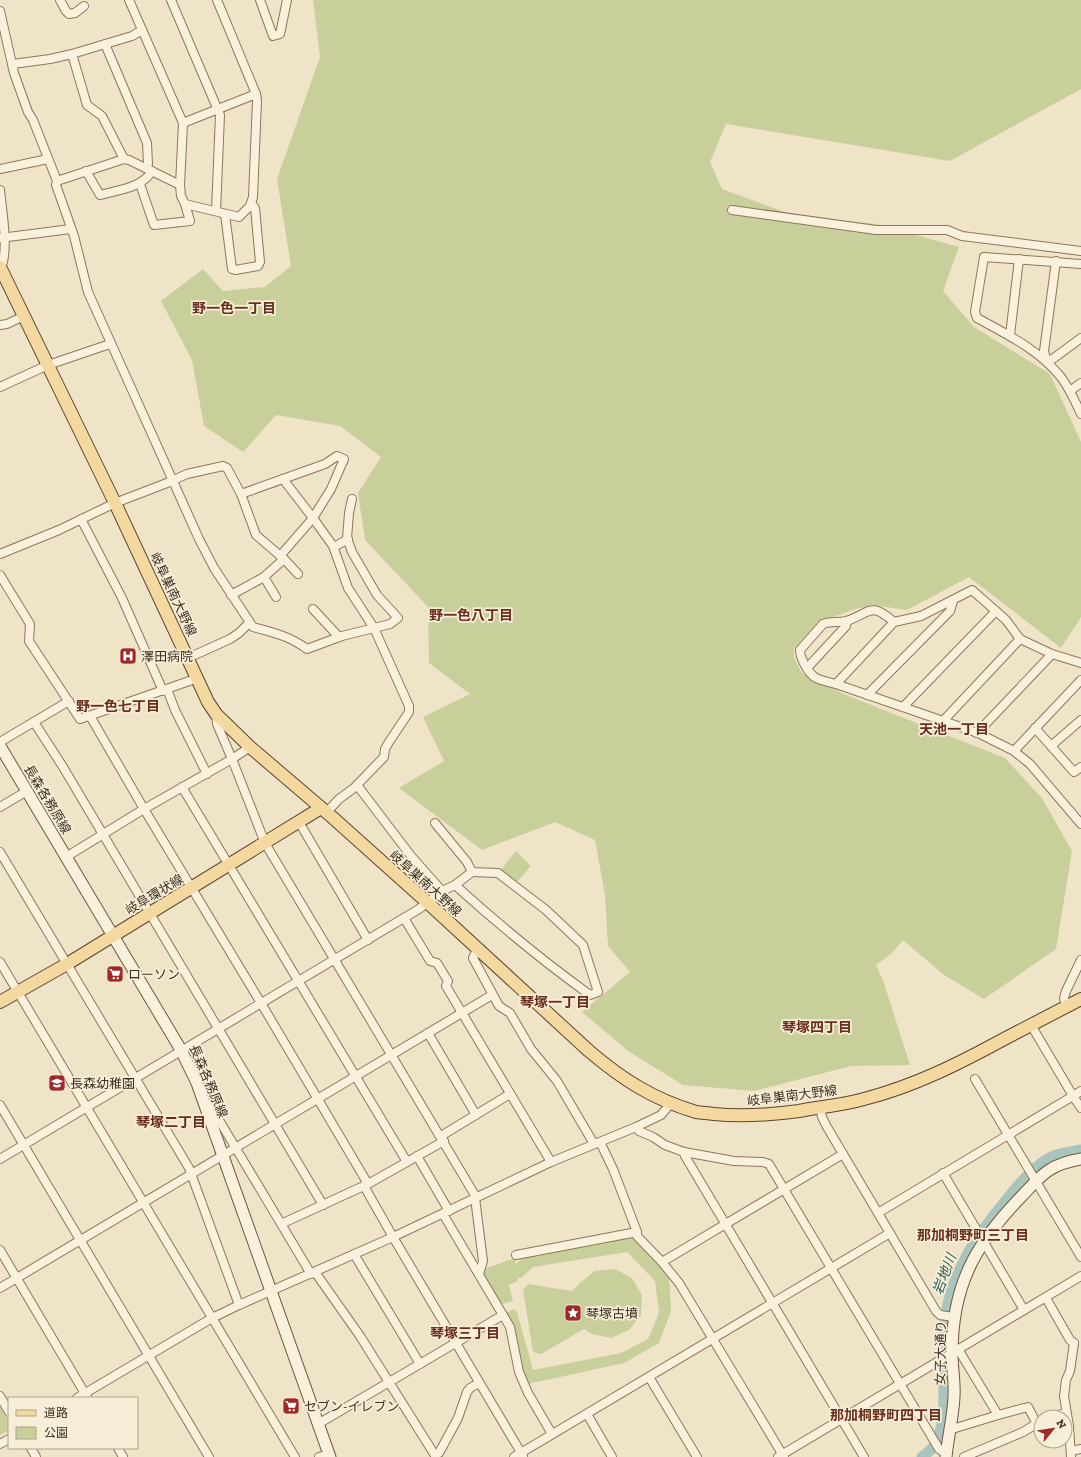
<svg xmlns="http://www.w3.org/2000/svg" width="1081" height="1457" font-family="'Zilla Slab','Noto Sans JP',serif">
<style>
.green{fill:#c9cf9b}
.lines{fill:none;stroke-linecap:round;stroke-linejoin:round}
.river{stroke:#a9c4bc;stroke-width:11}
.street-casing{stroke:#8d765c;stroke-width:10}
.secondary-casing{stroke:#6f573f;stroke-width:13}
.primary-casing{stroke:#5b4430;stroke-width:14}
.street{stroke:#faf1dc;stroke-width:8}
.secondary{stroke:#faf1dc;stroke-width:11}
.primary{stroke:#f3d9a0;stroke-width:12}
.labels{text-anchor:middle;stroke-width:3.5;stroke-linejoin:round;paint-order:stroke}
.street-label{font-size:13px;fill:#3d2e20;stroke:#f7eed8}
.poi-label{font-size:13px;fill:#3d2e20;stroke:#f7eed8;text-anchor:start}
.neighbourhood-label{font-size:14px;font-weight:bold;fill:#6b2e1e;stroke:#f7eed8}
.water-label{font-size:14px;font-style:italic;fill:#2f5d5a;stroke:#f7eed8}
</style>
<rect width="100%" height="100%" fill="#f0e4c8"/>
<g class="green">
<polygon points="313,0 1081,0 1081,89 950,161 726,124 710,162 722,189 793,215 877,224 959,247 943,291 974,327 1050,374 1081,442 1081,617 1061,648 969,577 907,610 872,605 856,609 818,622 794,649 794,658 802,673 846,695 1005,758 1042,798 1072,851 1056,949 984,999 944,975 903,940 892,953 876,965 884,983 910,1065 851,1066 754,1091 683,1085 628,1051 582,1012 630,972 608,946 605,895 595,840 555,822 482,850 399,788 444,761 423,717 470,694 429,663 428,607 365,540 358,493 381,457 340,426 276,415 243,452 204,426 192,360 161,301 203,269 223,291 265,287 291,266 277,179 320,57"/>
<polygon points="516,851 531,866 516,883 499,872"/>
<polygon points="632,1237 669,1277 671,1311 659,1343 624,1363 528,1384 521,1372 507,1317 508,1312 514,1309 517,1312 533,1370 621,1353 648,1339 659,1313 655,1281 627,1252 533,1267 521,1278 518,1278 518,1281 509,1285 513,1301 499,1305 482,1273 484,1269 515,1258 516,1264 524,1256"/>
<polygon points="615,1269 632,1278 642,1295 641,1315 629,1330 611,1338 592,1334 584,1329 541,1354 533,1352 523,1290 528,1284 572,1291 580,1283 595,1271"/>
<polygon points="0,1407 9,1422 9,1430 0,1435"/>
</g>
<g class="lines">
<path class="river" d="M922,1457C926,1454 930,1451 933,1447C949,1427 943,1374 943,1349C943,1336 944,1321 947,1309C955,1267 977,1236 1004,1203C1014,1190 1034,1166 1049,1158C1058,1153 1071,1152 1081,1150"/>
<g class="street-casing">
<g id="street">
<polyline points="60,0 66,11 69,14 75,13 84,6"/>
<polyline points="129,0 183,123 180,185 181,196 185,204 239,217 250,206 253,197 257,101 256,94 217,0"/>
<polyline points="171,0 220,115 216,211"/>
<polyline points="260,0 273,36 280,34 287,0"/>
<path d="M0,11L14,73L28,112L33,120L57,181L56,185L74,236L88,292L199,539L214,568L253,627C273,632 291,637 307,649L342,636L390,624L398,618L377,595L352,552L347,538L349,513L352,499"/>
<polyline points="105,44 147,143 148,164 146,168"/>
<polyline points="72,54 87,105 102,116 124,159"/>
<polyline points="13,64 50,59 72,54 132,36 142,30"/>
<polyline points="183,123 256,94"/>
<polyline points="0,169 48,159"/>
<path d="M86,171L100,195C118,190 142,188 152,171"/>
<polyline points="57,181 124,159 129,160 180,185"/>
<polyline points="140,184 154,225 190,221 185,204"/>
<path d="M0,190C2,211 9,249 1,268"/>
<polyline points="732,210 876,230 947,230 962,236 1081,251"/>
<polyline points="225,214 232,269 235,270 258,266 260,262 255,208 251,203"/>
<polyline points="0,238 71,229"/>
<path d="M1081,264L984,257L975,312L977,318C1006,334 1038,349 1060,376C1069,387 1075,401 1081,414"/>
<polyline points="0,325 7,324 24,316"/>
<polyline points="1010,335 1019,259"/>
<polyline points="1047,362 1044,351 1056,261"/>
<polyline points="1047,362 1054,358 1081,338"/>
<polyline points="0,387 48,365 110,344"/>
<polyline points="1070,391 1081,383"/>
<polyline points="283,479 313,518 333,546 348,588 374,628 409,706 409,712 389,742 385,749 384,757 354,788 339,799 326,813"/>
<polyline points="241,494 325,464 337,456 344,459 331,489 313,518 280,556"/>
<polyline points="81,519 122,598 163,691"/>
<polyline points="334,547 348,539"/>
<polyline points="0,554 59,530 115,503 167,483 187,474 223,466 227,468 241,494 256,535 284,559 298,574"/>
<polyline points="0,575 30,624 29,641 80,719 198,678"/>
<polyline points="264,577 276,597"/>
<polyline points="231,595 264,577 284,559"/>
<polyline points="313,609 339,637"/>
<polyline points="188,658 230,639 239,633 249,623"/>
<polyline points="1081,663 1052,654 1020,639 1006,620 972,590 921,616 894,622 836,684 978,733 1014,751 1030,764 1081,824"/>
<polyline points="807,668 846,626 847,621"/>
<path d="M836,684C830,682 822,681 816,678C809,674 800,659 800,650L823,624C830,621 838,623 846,621C870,614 869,600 894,622"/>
<polyline points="167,689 175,710 207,774"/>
<polyline points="867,695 950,611 953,601"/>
<polyline points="903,707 996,611"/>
<polyline points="216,714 217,724 232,759 265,843 476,1197"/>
<polyline points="90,716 144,809 261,1003 368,1184"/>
<polyline points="943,721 1020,639"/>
<polyline points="34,722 63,767 323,1205"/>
<polyline points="1035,728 1074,772 1081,767"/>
<polyline points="977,733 1052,654"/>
<polyline points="0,742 69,701"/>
<polyline points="1051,746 1081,720"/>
<polyline points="1014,751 1081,680"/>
<polyline points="357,785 411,856 442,891"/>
<polyline points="182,787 407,1162"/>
<polyline points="0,807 27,791"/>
<polyline points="299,822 368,940"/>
<path d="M435,823L467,862L472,872L498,873L546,910L583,945L598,992L590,995C543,961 498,924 455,885"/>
<polyline points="0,852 189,1168 239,1305"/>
<polyline points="66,857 144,809 232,759 250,747"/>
<polyline points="404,918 430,961 437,963 448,981 446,986 551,1162"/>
<polyline points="477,949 473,958 499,1006 510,1013 531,1049 557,1081 594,1144"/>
<polyline points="0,962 295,1457"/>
<polyline points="1066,1007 1064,998 1066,991 1081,960"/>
<polyline points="1031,1025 1073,1096 1081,1091"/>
<polyline points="428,1033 476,1115"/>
<polyline points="975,1079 1081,1257"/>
<polyline points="205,1103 213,1110 311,1274"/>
<polyline points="0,1105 209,1457"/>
<polyline points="820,1107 822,1117 827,1127 936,1311 940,1315 954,1317"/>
<polyline points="636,1127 639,1131 653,1137 665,1145 684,1152 734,1161 763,1162 769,1164 939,1449 946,1454"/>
<polyline points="441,1136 510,1094"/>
<polyline points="600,1142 613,1169 637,1232 637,1236 662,1262 679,1283 784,1457"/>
<polyline points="684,1152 685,1156 864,1457"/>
<polyline points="417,1156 449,1211"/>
<polyline points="0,1159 419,909 442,891 455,885 472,872"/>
<polyline points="943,1173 1024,1310"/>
<polyline points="364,1186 393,1237 523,1456"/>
<polyline points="475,1198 483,1261 479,1274"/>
<polyline points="878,1213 1073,1096 1081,1108"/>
<polyline points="443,1214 510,1327 519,1372 528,1393 552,1434"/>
<polyline points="281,1224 368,1184 444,1141"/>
<polyline points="0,1250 87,1397"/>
<polyline points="354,1254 420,1364"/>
<polyline points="516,1255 637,1232"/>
<polyline points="662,1262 843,1154"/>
<polyline points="315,1272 360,1336 436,1457"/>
<polyline points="0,1288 492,995"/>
<polyline points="1046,1298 1070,1340 1074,1343"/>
<polyline points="958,1349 998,1415 1028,1407 1037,1424"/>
<polyline points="649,1377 697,1457"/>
<polyline points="0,1396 9,1412"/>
<polyline points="77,1398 212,1318 239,1305 393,1237 551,1162 636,1127 661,1115 671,1103"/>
<polyline points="587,1414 612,1457"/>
<polyline points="1049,1417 1066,1413"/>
<polyline points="318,1424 503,1315"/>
<polyline points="949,1430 998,1415"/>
<polyline points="0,1444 9,1439"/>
<polyline points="31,1448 36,1457"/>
<polyline points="118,1448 123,1457"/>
<polyline points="1071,1451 1081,1449"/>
<polyline points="435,1455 439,1453 458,1418 467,1392 470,1388 479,1383"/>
<polyline points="319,1457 329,1454"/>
<polyline points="514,1457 890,1233"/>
<polyline points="778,1457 1081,1276"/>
<polyline points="964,1457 1023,1432 1041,1421"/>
<polyline points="1071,1457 1069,1426 1064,1396 1066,1380 1070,1371 1074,1343"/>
</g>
</g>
<g class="secondary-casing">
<g id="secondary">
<polyline points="0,746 181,1050 197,1083 330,1457"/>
<path d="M946,1457C948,1437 953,1417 954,1397C955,1382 952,1368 952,1354C952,1287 974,1246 1019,1199C1041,1176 1047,1165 1081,1159"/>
</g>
</g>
<g class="primary-casing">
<g id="primary">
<path d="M0,267L115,503L208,702L216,714L250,747L332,817L428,903L589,1051C623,1080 653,1099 696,1112C702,1113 708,1113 714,1114C743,1117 770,1115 799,1111C820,1107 843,1105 864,1099C915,1086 960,1063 1006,1038C1031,1025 1056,1012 1081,999"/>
<polyline points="0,1002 67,964 321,808"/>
</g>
</g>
<use href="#street" class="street"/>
<use href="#secondary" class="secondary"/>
<use href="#primary" class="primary"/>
</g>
<defs>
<g id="hospital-square" transform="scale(0.9)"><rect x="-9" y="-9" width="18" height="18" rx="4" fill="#9e2a2b" stroke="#f7eed8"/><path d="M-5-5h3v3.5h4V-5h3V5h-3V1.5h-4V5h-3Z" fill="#fff"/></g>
<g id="supermarket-square" transform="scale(0.9)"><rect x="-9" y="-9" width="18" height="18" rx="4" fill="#9e2a2b" stroke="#f7eed8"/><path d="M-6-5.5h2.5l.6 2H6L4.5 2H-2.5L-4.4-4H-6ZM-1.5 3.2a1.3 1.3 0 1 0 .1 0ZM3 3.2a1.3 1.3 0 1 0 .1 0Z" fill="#fff"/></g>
<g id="school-square" transform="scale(0.9)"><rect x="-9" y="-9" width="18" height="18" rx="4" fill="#9e2a2b" stroke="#f7eed8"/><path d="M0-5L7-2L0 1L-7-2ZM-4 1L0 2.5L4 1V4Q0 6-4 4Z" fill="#fff"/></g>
<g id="sight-square" transform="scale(0.9)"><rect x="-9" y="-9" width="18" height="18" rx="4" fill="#9e2a2b" stroke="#f7eed8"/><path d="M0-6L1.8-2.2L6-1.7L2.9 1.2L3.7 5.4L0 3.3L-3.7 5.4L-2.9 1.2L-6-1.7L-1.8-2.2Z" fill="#fff"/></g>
</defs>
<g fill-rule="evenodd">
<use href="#hospital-square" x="128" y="656"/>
<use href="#supermarket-square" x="115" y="974"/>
<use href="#school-square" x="57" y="1083"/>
<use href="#sight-square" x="573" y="1313"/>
<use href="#supermarket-square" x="291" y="1406"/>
</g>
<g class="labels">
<g class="street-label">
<text transform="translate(174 594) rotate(65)" y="5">岐阜巣南大野線</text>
<text transform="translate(48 799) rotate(59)" y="5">長森各務原線</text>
<text transform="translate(426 883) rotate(42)" y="5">岐阜巣南大野線</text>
<text transform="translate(154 894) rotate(-31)" y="5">岐阜環状線</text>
<text transform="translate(209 1081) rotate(67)" y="5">長森各務原線</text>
<text transform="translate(792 1095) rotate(-7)" y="5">岐阜巣南大野線</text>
<text transform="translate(940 1353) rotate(-89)" y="5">女子大通り</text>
</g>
<g class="poi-label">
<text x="141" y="661">澤田病院</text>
<text x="128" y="979">ローソン</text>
<text x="70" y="1088">長森幼稚園</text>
<text x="586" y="1318">琴塚古墳</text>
<text x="304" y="1411">セブン-イレブン</text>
</g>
<g class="neighbourhood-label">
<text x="234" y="313">野一色一丁目</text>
<text x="471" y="620">野一色八丁目</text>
<text x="118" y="711">野一色七丁目</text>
<text x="954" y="734">天池一丁目</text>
<text x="555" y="1007">琴塚一丁目</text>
<text x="817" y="1032">琴塚四丁目</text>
<text x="171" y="1127">琴塚二丁目</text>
<text x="973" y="1240">那加桐野町三丁目</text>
<text x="465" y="1338">琴塚三丁目</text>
<text x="886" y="1420">那加桐野町四丁目</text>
</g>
<g class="water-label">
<text transform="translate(944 1274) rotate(-69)" y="5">岩地川</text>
</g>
</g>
<rect x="8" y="1397" width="130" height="52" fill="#f7eed8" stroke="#ada18e"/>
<rect x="16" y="1410" width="20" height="6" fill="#f3d9a0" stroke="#ada18e"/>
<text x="44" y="1417" font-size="12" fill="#3d2e20">道路</text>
<rect x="16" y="1427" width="20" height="12" fill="#c9cf9b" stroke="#ada18e"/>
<text x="44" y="1437" font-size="12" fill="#3d2e20">公園</text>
<g transform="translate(1053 1429) rotate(60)"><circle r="19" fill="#f7eed8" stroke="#ada18e"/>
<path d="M0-3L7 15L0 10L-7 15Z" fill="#9e2a2b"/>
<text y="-6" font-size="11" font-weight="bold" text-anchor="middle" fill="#3d2e20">N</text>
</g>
</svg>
